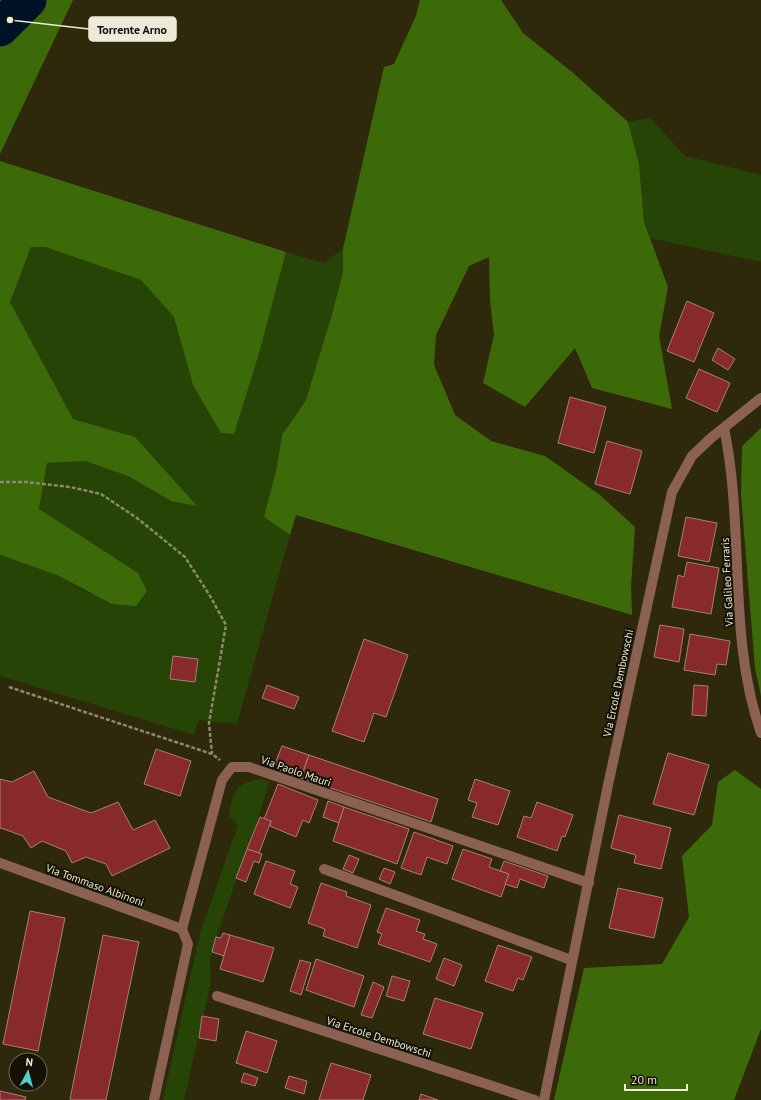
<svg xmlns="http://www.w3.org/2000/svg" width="761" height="1100" font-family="'PT Sans',sans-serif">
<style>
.green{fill:#254405}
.forest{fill:#3c6a09}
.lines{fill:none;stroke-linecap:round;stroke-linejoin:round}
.river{stroke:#001226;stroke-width:37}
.building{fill:#88292c;stroke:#a4807d}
.path{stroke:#8d8870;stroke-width:2.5;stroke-dasharray:4 2;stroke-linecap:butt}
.street{stroke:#8b6154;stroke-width:10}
.labels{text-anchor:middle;stroke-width:4;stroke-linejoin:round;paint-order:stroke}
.street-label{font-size:11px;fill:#eeead9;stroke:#141106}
.leader{fill:none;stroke:#eeead9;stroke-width:1.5}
.callout-dot{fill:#eeead9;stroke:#141106;stroke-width:1.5}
.callout{fill:#eeead9;stroke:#eeead9;stroke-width:1.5}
.callout-label{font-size:12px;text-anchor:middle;font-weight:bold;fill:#111}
</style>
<rect width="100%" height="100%" fill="#2f290c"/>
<g class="green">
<polygon points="650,118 685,156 761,175 761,262 650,238 644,222 639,164 628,122"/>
<polygon points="31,247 45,247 141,280 174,317 193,385 233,434 260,350 286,252 324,263 343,249 343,272 332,314 306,400 282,435 276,471 264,517 290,535 237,724 199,720 194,735 0,676 0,555 57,575 90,594 85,540 39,509 47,463 85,461 128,476 171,501 135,437 73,419 10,302"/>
<path d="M260,779L269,782C253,840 229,895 212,952L210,959L211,982L184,1100H163L200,933L238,825L229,816C233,793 234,783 260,779Z"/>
</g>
<g class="forest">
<polygon points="0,0 73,0 0,154"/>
<polygon points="420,0 501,0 523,33 572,72 628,122 639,164 644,222 668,287 659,336 672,409 592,388 575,348 525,407 483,383 494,335 490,300 489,257 469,266 436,335 434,365 455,415 491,441 545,456 600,495 635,527 631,587 632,615 296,515 290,535 264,517 276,471 282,435 306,400 332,314 343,272 343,249 384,67 394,64 416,16"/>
<polygon points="0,161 286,252 260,350 234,434 221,433 193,385 174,317 141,280 45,247 31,247 10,302 73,419 135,437 197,506 171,501 128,476 85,461 47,463 39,509 138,573 147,591 136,606 112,604 57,575 0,555"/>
<polygon points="761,428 761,696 755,668 741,495 742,446"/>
<polygon points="735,770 761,789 761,1029 734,1100 554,1100 584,968 662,964 689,917 682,856 712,825 718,782"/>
</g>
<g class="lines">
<polyline class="river" points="0,28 28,0"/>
</g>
<g class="building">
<polygon points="687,301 714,313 694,362 667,351"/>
<polygon points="718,348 735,359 728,370 712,360"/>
<polygon points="699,369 730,383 717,412 686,398"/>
<polygon points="570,397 606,407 594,453 558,443"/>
<polygon points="607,441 642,451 630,494 595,484"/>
<polygon points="686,517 717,523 709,562 678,556"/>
<polygon points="687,562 719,568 711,614 672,607 678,575 684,577"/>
<polygon points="660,625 684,629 679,662 654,657"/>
<polygon points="690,634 730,641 726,665 717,664 715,675 684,670"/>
<polygon points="364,639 408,655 386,717 374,713 364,742 332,731"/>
<polygon points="173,656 198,659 195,682 170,679"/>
<polygon points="267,685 299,697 294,709 262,698"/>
<polygon points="694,685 708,686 706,716 692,715"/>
<polygon points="282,746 309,755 301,778 281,771 277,767 276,761"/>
<polygon points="156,749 191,761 180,796 144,784"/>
<polygon points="668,753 709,765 694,815 653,804"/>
<polygon points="309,755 438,799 431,822 301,778"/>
<polygon points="34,771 48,797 91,813 118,802 133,830 155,820 170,848 112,876 106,864 86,857 72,863 66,851 42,841 31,848 23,836 1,828 0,829 0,779 12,782"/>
<polygon points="475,779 510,791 498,825 472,817 477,803 468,800"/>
<polygon points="278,784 318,800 309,823 303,820 296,837 270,826 271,821 264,819"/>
<polygon points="328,801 344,807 339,823 323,817"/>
<polygon points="537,802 573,815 565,837 562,836 557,851 517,837 524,816 531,818"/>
<polygon points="344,807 409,829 397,864 333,841"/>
<polygon points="619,815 671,828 661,869 634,863 636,855 611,848"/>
<polygon points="260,817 271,821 259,853 247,849"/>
<polygon points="414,832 453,846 447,864 427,857 421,875 401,868"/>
<polygon points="247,849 262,854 259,863 254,861 246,882 236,878"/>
<polygon points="463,849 492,859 489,867 509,874 501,897 452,879"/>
<polygon points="349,855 359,859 353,873 343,869"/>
<polygon points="266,861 295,871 290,884 298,887 290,908 254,894"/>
<polygon points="504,861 548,876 544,888 520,879 517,888 505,884 509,874 500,871"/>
<polygon points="384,868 395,872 390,884 379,879"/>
<polygon points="321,883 347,892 346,896 371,905 357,948 323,936 325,929 308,923"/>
<polygon points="618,888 663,898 654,938 609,928"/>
<polygon points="386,908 420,920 416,931 425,934 423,939 437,944 430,962 378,944 382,934 377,932"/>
<polygon points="30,911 65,918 38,1051 3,1044"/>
<polygon points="223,933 230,935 224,956 212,952 216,937 221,938"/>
<polygon points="103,935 139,942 106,1100 72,1100 70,1099"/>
<polygon points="230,935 274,948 263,982 220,969"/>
<polygon points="498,945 532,957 523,980 518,978 513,991 485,981"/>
<polygon points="444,958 462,965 454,986 436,979"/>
<polygon points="316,959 364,976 354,1007 306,990"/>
<polygon points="300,960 311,963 301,995 290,991"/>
<polygon points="392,976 410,981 404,1001 386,996"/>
<polygon points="373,982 384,987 372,1018 361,1015"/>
<polygon points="435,998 483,1013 471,1049 423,1034"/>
<polygon points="202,1016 219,1019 216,1041 199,1038"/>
<polygon points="246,1031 277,1041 267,1073 236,1063"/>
<polygon points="331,1063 371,1075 363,1100 319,1100"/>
<polygon points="244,1073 258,1078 255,1086 241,1082"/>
<polygon points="289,1076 307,1081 304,1094 285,1088"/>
<polygon points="0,1091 26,1097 25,1100 0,1100"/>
<polygon points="421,1094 438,1100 419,1100"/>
</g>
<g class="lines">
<g class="path">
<polyline points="0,482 26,482 70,487 101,494 137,518 185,557 210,596 226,625 209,723 212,754"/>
<polyline points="9,687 212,754 220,760"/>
</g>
<g class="street">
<path d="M724,428C745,528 727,636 761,733"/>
<polyline points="0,863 182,929"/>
<polyline points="324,869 571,960"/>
<polyline points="217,996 535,1100"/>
<polyline points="154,1100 188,944 182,929 222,780 232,767 249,767 589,883"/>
<polyline points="544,1100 608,785 672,492 692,456 711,438 761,398"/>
</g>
</g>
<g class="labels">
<g class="street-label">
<text transform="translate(727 582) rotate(-93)" y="4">Via Galileo Ferraris</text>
<text transform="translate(618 683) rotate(-78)" y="4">Via Ercole Dembowschi</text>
<text transform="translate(296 771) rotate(19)" y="4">Via Paolo Mauri</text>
<text transform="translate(95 885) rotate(20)" y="4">Via Tommaso Albinoni</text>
<text transform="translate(379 1037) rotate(18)" y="4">Via Ercole Dembowschi</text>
</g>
</g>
<path class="leader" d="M10 20L89 29"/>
<circle class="callout-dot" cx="10" cy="20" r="4"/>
<rect class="callout" x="89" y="17" width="87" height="24" rx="4"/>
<g class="callout-label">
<text x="132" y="34">Torrente Arno</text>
</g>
<g transform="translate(28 1072) rotate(7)"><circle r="19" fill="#141106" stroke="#6b685a"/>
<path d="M0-3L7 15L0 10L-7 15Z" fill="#53cdcb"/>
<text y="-6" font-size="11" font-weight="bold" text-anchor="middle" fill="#eeead9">N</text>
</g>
<path d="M625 1084v6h62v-6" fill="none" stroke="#eeead9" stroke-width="2"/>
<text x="631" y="1084" font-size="12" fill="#eeead9" stroke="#141106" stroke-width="3" paint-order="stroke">20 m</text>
</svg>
